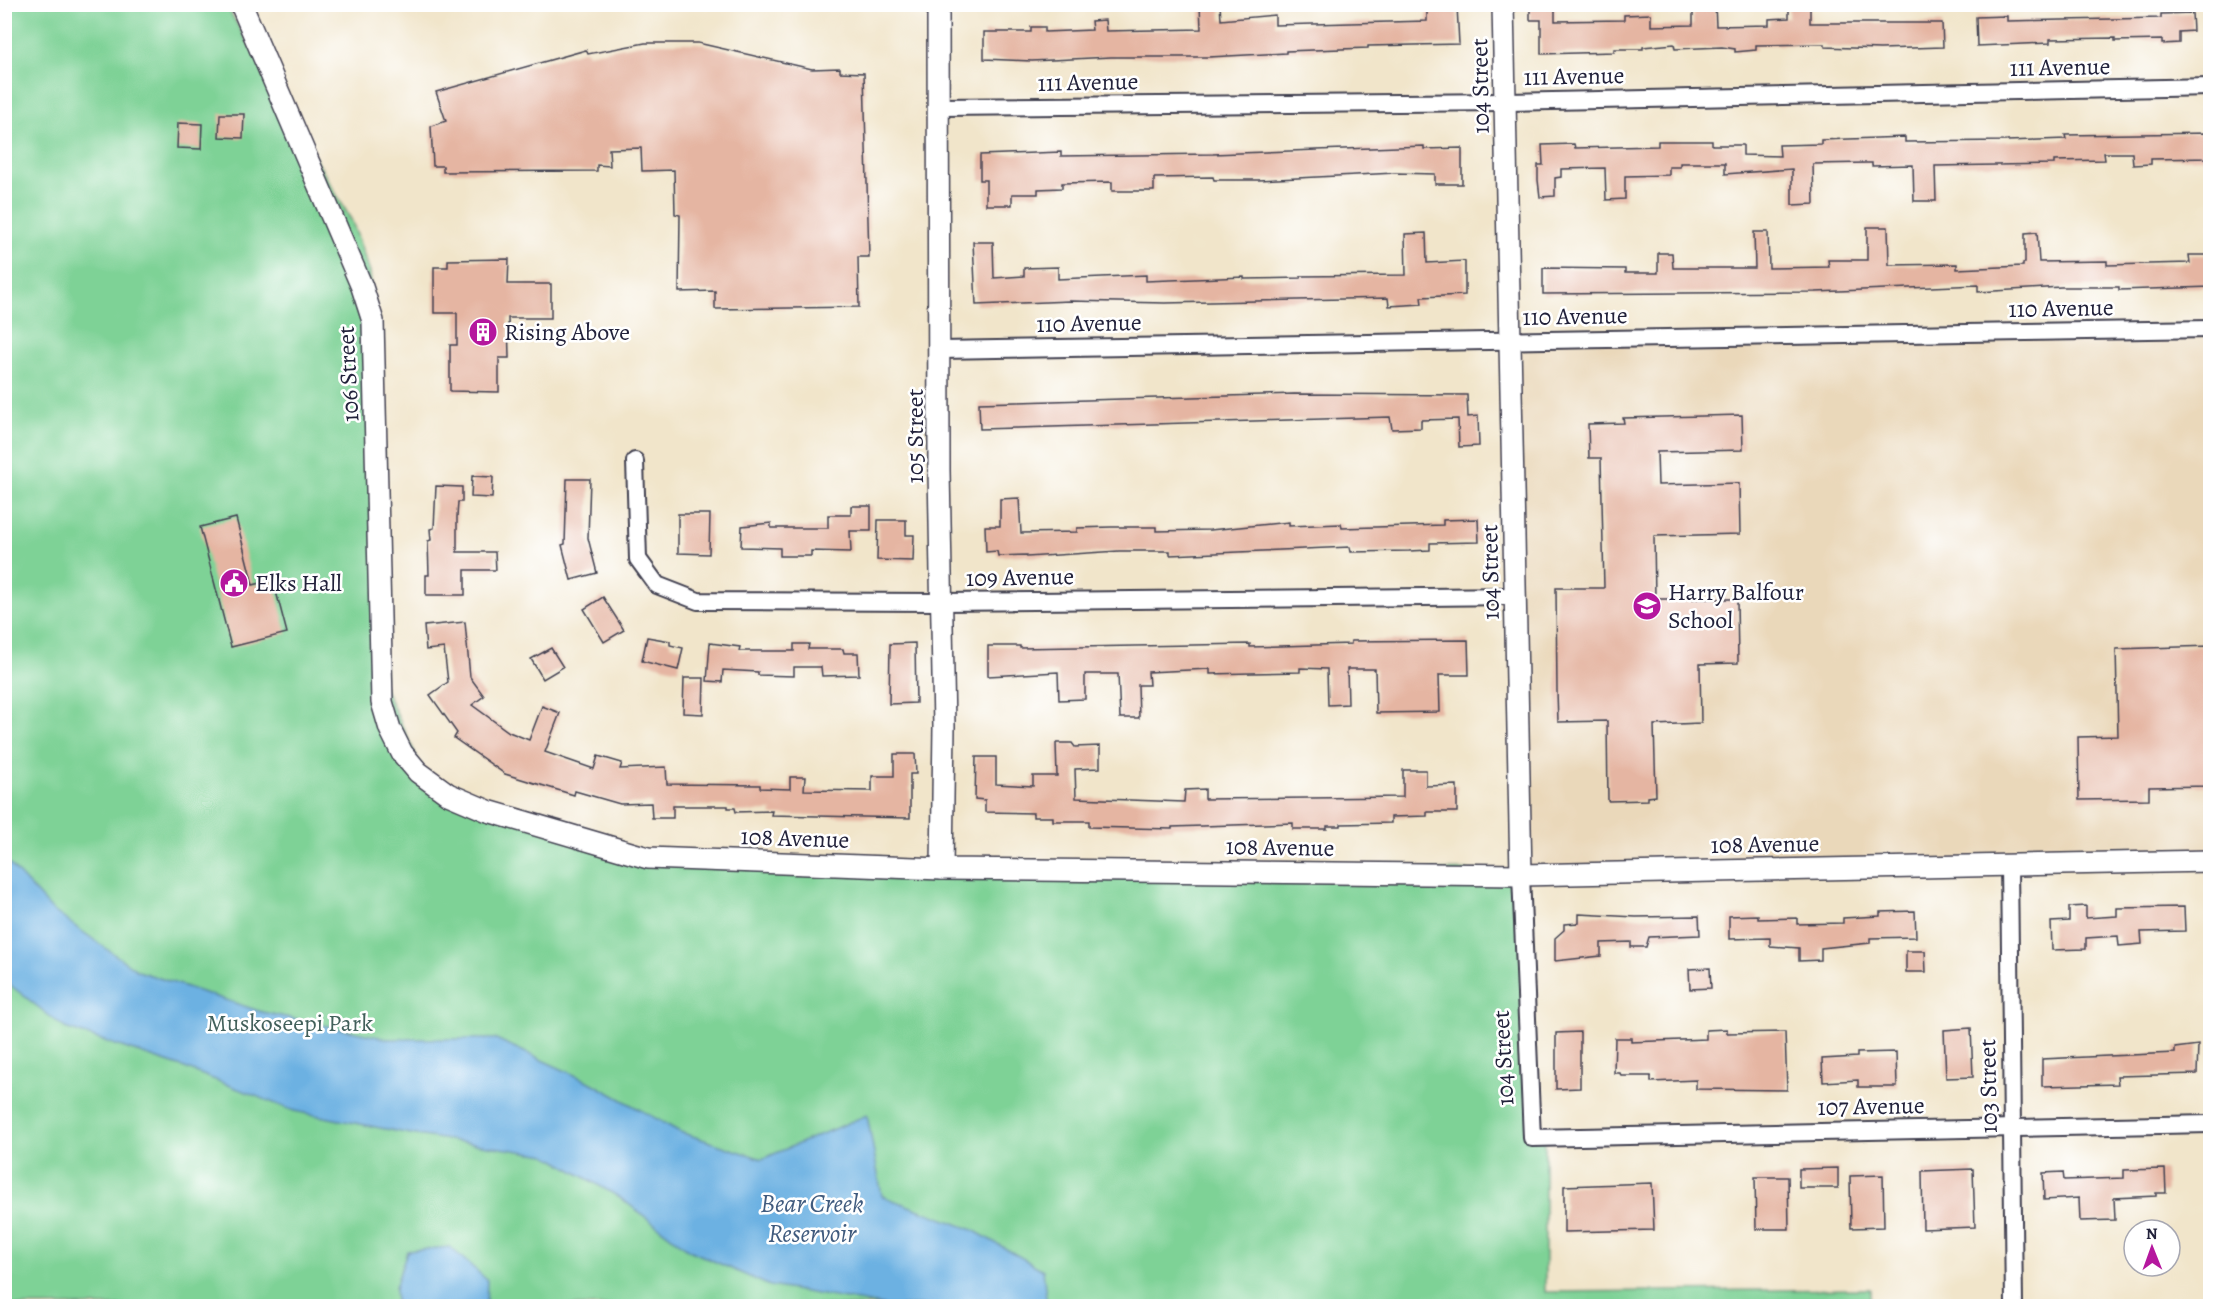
<svg xmlns="http://www.w3.org/2000/svg" width="2215" height="1311" font-family="Alegreya,serif">
<style>
.built{fill:#ead8ba}
.green{fill:#7ed296;stroke:#507a68;stroke-width:1.5}
.water{fill:#6cb1e2;stroke:#476a8e;stroke-width:1.5}
.building{fill:#e5b5a2}
.lines{fill:none;stroke-linecap:round;stroke-linejoin:round}
.minor-casing{stroke:#413f50;stroke-width:20}
.tertiary-casing{stroke:#413f50;stroke-width:24}
.minor{stroke:#fff;stroke-width:16}
.tertiary{stroke:#fff;stroke-width:21}
.labels{text-anchor:middle;stroke-width:5;stroke-linejoin:round;paint-order:stroke}
.street-label{font-size:24px;fill:#22223b;stroke:#fff}
.poi-label{font-size:24px;fill:#22223b;stroke:#fff;text-anchor:start}
.park-label{font-size:24px;fill:#42605b;stroke:#fff}
.water-label{font-size:26px;font-style:italic;fill:#405b7e;stroke:#fff}
</style>
<rect width="100%" height="100%" fill="#fff"/>
<filter id="ink" filterUnits="userSpaceOnUse"><feTurbulence type="fractalNoise" baseFrequency=".0167" numOctaves="2"/><feDisplacementMap in="SourceGraphic" scale="12" xChannelSelector="R" yChannelSelector="G"/><feConvolveMatrix kernelMatrix="1 2 1 2 8 2 1 2 1" color-interpolation-filters="sRGB"/></filter>
<filter id="wash" filterUnits="userSpaceOnUse"><feTurbulence type="fractalNoise" baseFrequency=".008" numOctaves="4" result="noise"/><feDisplacementMap in="SourceGraphic" scale="24" xChannelSelector="R" yChannelSelector="G"/><feGaussianBlur stdDeviation="1.35" result="paint"/><feColorMatrix in="noise" values="0 0 0 0 0 0 0 0 0 0 0 0 0 0 0 0 0 1.4 0 .05"/><feComposite in="paint" operator="in"/></filter>
<g filter="url(#wash)">
<rect width="100%" height="100%" fill="#f1e5ca"/>
<polygon class="built" points="2210,329 2210,861 1521,875 1511,341"/>
<polygon class="green" points="5,4 226,5 352,221 370,272 385,471 381,681 424,772 479,800 670,864 1524,871 1532,1137 1545,1137 1545,1292 1870,1289 1870,1306 5,1306"/>
<g class="water">
<polygon points="5,859 52,910 138,971 262,1012 388,1039 496,1039 592,1083 680,1132 762,1159 867,1115 882,1196 973,1230 1043,1270 1047,1306 887,1306 770,1286 689,1250 619,1197 546,1155 416,1135 294,1111 185,1068 65,1028 5,981"/>
<polygon points="450,1247 487,1280 486,1306 396,1306 395,1288 407,1251"/>
</g>
<g id="blocks">
<g class="building">
<polygon points="1200,4 1220,4 1221,20 1275,15 1275,25 1427,21 1427,8 1457,6 1459,44 1368,46 1368,48 1286,51 1286,53 1209,57 1111,57 1032,61 984,59 984,32 1031,32 1031,27 1045,27 1045,32 1092,30 1091,21 1105,20 1106,31 1201,29"/>
<polygon points="1530,4 1555,4 1555,21 1624,20 1624,15 1651,14 1651,26 1693,25 1693,4 1715,4 1716,26 1769,25 1769,19 1789,18 1789,4 1810,4 1810,23 1942,23 1943,47 1880,49 1825,47 1825,44 1756,45 1756,50 1735,52 1735,49 1722,47 1675,49 1674,44 1643,47 1643,49 1614,49 1614,52 1541,54 1541,20 1530,20"/>
<polygon points="2192,13 2193,31 2179,32 2179,43 2162,44 2162,40 2115,41 2115,38 2050,39 2050,43 1977,46 1976,17 2007,16 2007,21 2161,18 2161,14"/>
<polygon points="645,43 698,43 812,69 840,68 840,72 864,73 869,257 858,257 859,307 715,309 715,291 679,292 680,215 675,214 674,170 642,171 641,148 609,149 610,166 597,165 597,171 443,172 443,166 433,166 431,126 446,121 436,92 586,50 588,54"/>
<polygon points="220,114 244,114 243,138 219,137"/>
<polygon points="178,123 202,124 201,149 177,148"/>
<polygon points="2211,133 2211,158 2151,159 2151,164 2133,165 2132,153 2104,153 2105,160 2054,161 2054,164 1935,166 1936,201 1914,201 1913,165 1872,166 1872,163 1867,163 1813,164 1814,204 1792,205 1792,169 1725,174 1725,163 1680,163 1680,167 1669,167 1669,175 1625,176 1625,199 1606,200 1605,168 1561,169 1561,177 1555,178 1555,196 1540,197 1538,180 1538,165 1543,165 1542,145 1574,144 1575,148 1658,146 1658,141 1712,141 1712,145 1743,145 1743,155 1780,156 1779,145 1821,144 1821,140 1905,137 1905,142 2007,141 2066,139 2065,135"/>
<polygon points="1424,146 1424,149 1462,148 1462,184 1435,184 1435,174 1395,173 1258,180 1214,180 1213,177 1154,178 1154,191 1112,191 1112,182 1062,183 1062,188 1038,189 1038,194 1012,194 1012,205 986,205 986,180 980,180 980,155 1061,152 1061,156 1213,154"/>
<polygon points="1867,227 1888,227 1889,265 1957,264 1957,269 2023,266 2023,263 2025,263 2025,233 2037,232 2039,262 2107,261 2107,265 2190,263 2189,255 2211,255 2211,287 2119,290 2119,287 2061,287 1978,292 1978,285 1816,292 1543,294 1543,268 1625,269 1625,273 1658,273 1658,253 1672,253 1673,268 1755,268 1754,232 1768,232 1769,268 1829,267 1828,260 1867,260"/>
<polygon points="1426,233 1427,263 1465,261 1465,295 1421,297 1422,304 1389,306 1388,298 1165,303 1070,301 976,305 973,242 993,242 994,278 1024,276 1024,268 1058,267 1058,279 1146,275 1146,281 1244,277 1244,279 1301,278 1301,276 1406,275 1405,234"/>
<polygon points="509,259 508,284 551,284 551,318 508,318 509,358 499,358 499,392 450,391 450,345 457,345 457,313 434,313 434,267 448,267 448,260"/>
<polygon points="1294,394 1467,395 1468,417 1478,416 1479,446 1459,447 1458,419 1421,420 1421,428 1392,429 1390,417 980,429 979,403"/>
<polygon points="1742,415 1743,450 1657,452 1658,485 1739,483 1740,534 1654,536 1655,599 1737,599 1738,663 1700,664 1701,723 1654,725 1656,796 1648,797 1648,800 1608,801 1607,721 1558,722 1557,691 1556,588 1604,588 1601,458 1589,458 1588,424 1624,423 1623,418"/>
<polygon points="472,476 493,477 492,498 471,497"/>
<polygon points="567,479 590,479 588,538 597,573 571,580 562,545 565,544"/>
<polygon points="436,486 462,487 462,502 458,502 457,517 457,552 495,552 496,570 465,570 465,595 426,595 426,575 429,575 428,541 431,540 430,529 434,528"/>
<polygon points="1019,498 1021,533 1077,532 1077,528 1111,527 1156,527 1156,531 1210,530 1289,522 1289,526 1341,524 1342,528 1443,525 1443,520 1478,519 1479,542 1430,543 1430,550 1409,551 1351,552 1350,547 1170,555 1170,551 1119,551 1027,557 1027,555 998,556 997,551 986,552 985,526 1000,526 1000,499"/>
<polygon points="851,506 871,506 871,531 850,531 851,552 811,551 811,556 780,556 780,548 741,547 742,526 771,523 771,528 828,528 828,515 851,515"/>
<polygon points="678,514 710,514 709,554 678,553"/>
<polygon points="236,518 253,585 273,580 287,633 231,647 200,527"/>
<polygon points="878,520 906,520 906,535 914,535 913,561 877,560"/>
<polygon points="603,597 624,630 604,642 584,609"/>
<polygon points="465,622 470,677 484,696 472,705 509,732 529,740 542,706 560,713 545,752 594,769 598,756 622,763 620,769 666,767 667,784 760,785 760,788 790,789 790,777 805,777 804,790 872,791 872,776 894,776 894,754 915,754 916,774 910,774 910,818 771,815 772,811 736,812 735,808 728,808 728,806 673,806 673,818 652,818 651,803 620,804 575,791 574,795 505,774 454,738 457,733 430,695 448,682 444,648 426,650 424,626"/>
<polygon points="647,637 670,641 670,645 683,648 678,670 642,661"/>
<polygon points="1468,640 1469,675 1439,675 1440,712 1376,713 1375,669 1347,669 1348,704 1328,705 1327,669 1300,668 1300,672 1251,673 1210,674 1210,669 1148,672 1149,685 1138,685 1139,718 1120,718 1118,674 1085,674 1085,699 1059,700 1058,672 988,676 988,646 1020,646 1020,648 1250,644 1250,647 1351,644 1351,641"/>
<polygon points="710,643 740,647 739,651 794,651 794,644 809,644 808,649 843,649 844,653 858,653 859,675 822,676 821,667 794,667 794,676 758,675 758,672 723,670 722,682 707,681"/>
<polygon points="915,643 916,703 889,704 890,644"/>
<polygon points="2211,646 2211,786 2149,787 2149,799 2079,800 2078,737 2118,736 2116,649"/>
<polygon points="551,648 563,667 543,679 531,659"/>
<polygon points="684,678 704,678 703,714 683,713"/>
<polygon points="1056,743 1072,743 1075,747 1100,746 1100,768 1075,769 1076,798 1184,802 1185,790 1205,789 1205,799 1403,797 1403,770 1426,770 1426,786 1457,785 1457,812 1427,812 1427,816 1391,817 1391,823 1341,824 1341,826 1327,826 1327,829 1293,829 1293,823 1172,827 1172,829 1089,827 1089,821 1053,821 1053,817 1033,817 1033,813 985,812 985,800 975,799 976,757 996,757 996,784 1033,786 1033,776 1057,776"/>
<polygon points="2086,906 2086,918 2117,916 2117,908 2184,907 2185,931 2141,932 2142,944 2119,946 2118,936 2086,938 2086,949 2052,950 2051,922 2069,921 2069,907"/>
<polygon points="1915,911 1916,937 1870,938 1870,943 1821,948 1821,960 1799,961 1799,948 1770,946 1770,938 1729,939 1729,916 1758,915 1758,919 1797,918 1797,924 1843,923 1843,918 1880,916 1880,912"/>
<polygon points="1579,914 1636,917 1699,916 1700,935 1649,937 1646,947 1631,947 1631,942 1601,943 1601,956 1555,961 1555,938 1564,930 1564,924 1579,923"/>
<polygon points="1906,951 1925,951 1926,972 1906,972"/>
<polygon points="1710,968 1711,988 1690,989 1689,969"/>
<polygon points="1971,1028 1973,1077 1946,1078 1944,1030"/>
<polygon points="1727,1029 1727,1033 1785,1032 1787,1090 1696,1089 1696,1080 1651,1082 1651,1076 1621,1076 1620,1073 1614,1073 1615,1038 1631,1038 1631,1042 1706,1039 1706,1030"/>
<polygon points="1580,1032 1580,1088 1556,1089 1556,1033"/>
<polygon points="2198,1045 2197,1074 2117,1076 2118,1084 2042,1086 2042,1059 2175,1053 2175,1048"/>
<polygon points="1896,1052 1897,1087 1858,1087 1858,1080 1823,1082 1822,1059 1857,1057 1857,1053"/>
<polygon points="1838,1168 1838,1188 1799,1188 1799,1169"/>
<polygon points="1973,1169 1975,1227 1923,1229 1922,1171"/>
<polygon points="2165,1169 2166,1193 2156,1193 2156,1196 2114,1198 2115,1220 2080,1221 2079,1198 2044,1200 2043,1173 2063,1172 2064,1180 2124,1178 2124,1170"/>
<polygon points="1883,1175 1884,1227 1851,1228 1850,1176"/>
<polygon points="1755,1177 1788,1177 1789,1229 1756,1229"/>
<polygon points="1652,1183 1654,1230 1564,1232 1564,1186"/>
</g>
</g>
</g>
<g filter="url(#ink)">
<use href="#blocks" fill-opacity="0" stroke="#413f50" stroke-width="1.5"/>
<g class="lines">
<g class="minor-casing">
<g id="minor">
<polyline points="938,107 1506,102 2210,87"/>
<polyline points="941,350 2210,329"/>
<polyline points="635,461 638,559 657,585 698,601 942,602 1516,596"/>
<polyline points="2009,864 2014,1306"/>
<polyline points="1521,875 1532,1138 2210,1124"/>
</g>
</g>
<g class="tertiary-casing">
<g id="tertiary">
<polyline points="241,4 362,287 373,321 382,702 390,729 402,753 418,772 448,794 488,811 648,858 942,869 1521,875 2210,861"/>
<polyline points="938,4 939,471 944,726 942,869"/>
<polyline points="1503,4 1521,875"/>
</g>
</g>
<use href="#minor" class="minor"/>
<use href="#tertiary" class="tertiary"/>
</g>
</g>
<defs>
<g id="building-disc" transform="scale(1.5)"><circle r="9.5" fill="#b5179e" stroke="#fff"/><path d="M-4-6H4V6H1V3H-1V6H-4ZM-2.5-4.3h1.7v1.8h-1.7ZM.8-4.3h1.7v1.8H.8ZM-2.5-1h1.7V.8h-1.7ZM.8-1h1.7V.8H.8Z" fill="#fff"/></g>
<g id="civic-disc" transform="scale(1.5)"><circle r="9.5" fill="#b5179e" stroke="#fff"/><path d="M-.6-6.5H3V-4.5H.6V-3L4-1V1h2V6H-6V1h2V-1L-.6-3ZM-1.2 2.5V6h2.4V2.5Z" fill="#fff"/></g>
<g id="school-disc" transform="scale(1.5)"><circle r="9.5" fill="#b5179e" stroke="#fff"/><path d="M0-5L7-2L0 1L-7-2ZM-4 1L0 2.5L4 1V4Q0 6-4 4Z" fill="#fff"/></g>
</defs>
<g fill-rule="evenodd">
<use href="#building-disc" x="483" y="332"/>
<use href="#civic-disc" x="234" y="583"/>
<use href="#school-disc" x="1647" y="606"/>
</g>
<g class="labels">
<g class="street-label">
<text transform="translate(2060 67) rotate(-1)" y="8">111 Avenue</text>
<text transform="translate(1574 76) rotate(-1)" y="8">111 Avenue</text>
<text transform="translate(1088 82) rotate(-1)" y="8">111 Avenue</text>
<text transform="translate(1480 86) rotate(-91)" y="8">104 Street</text>
<text transform="translate(2061 308) rotate(-1)" y="8">110 Avenue</text>
<text transform="translate(1575 316) rotate(-1)" y="8">110 Avenue</text>
<text transform="translate(1089 323) rotate(-1)" y="8">110 Avenue</text>
<text transform="translate(348 374) rotate(-93)" y="8">106 Street</text>
<text transform="translate(915 436) rotate(-90)" y="8">105 Street</text>
<text transform="translate(1490 572) rotate(-91)" y="8">104 Street</text>
<text transform="translate(1020 577) rotate(-1)" y="8">109 Avenue</text>
<text transform="translate(795 838) rotate(2)" y="8">108 Avenue</text>
<text transform="translate(1765 844) rotate(-1)" y="8">108 Avenue</text>
<text transform="translate(1280 847) rotate(1)" y="8">108 Avenue</text>
<text transform="translate(1503 1058) rotate(-93)" y="8">104 Street</text>
<text transform="translate(1988 1086) rotate(-91)" y="8">103 Street</text>
<text transform="translate(1871 1106) rotate(-1)" y="8">107 Avenue</text>
</g>
<g class="poi-label">
<text x="504" y="340">Rising Above</text>
<text x="255" y="591">Elks Hall</text>
<text x="1668" y="600">Harry Balfour<tspan x="1668" dy="28">School</tspan></text>
</g>
<g class="park-label">
<text x="290" y="1031">Muskoseepi Park</text>
</g>
<g class="water-label">
<text x="812" y="1212">Bear Creek<tspan x="812" dy="30">Reservoir</tspan></text>
</g>
</g>
<rect width="2215" height="1311" fill="none" stroke="#fff" stroke-width="24"/>
<g transform="translate(2152 1248) rotate(359)"><circle r="28" fill="#ffffff" stroke="#a7a7b1" stroke-width="1.5"/>
<path d="M0-4.5L10 22L0 15L-10 22Z" fill="#b5179e"/>
<text y="-9" font-size="16" font-weight="bold" text-anchor="middle" fill="#22223b">N</text>
</g>
</svg>
